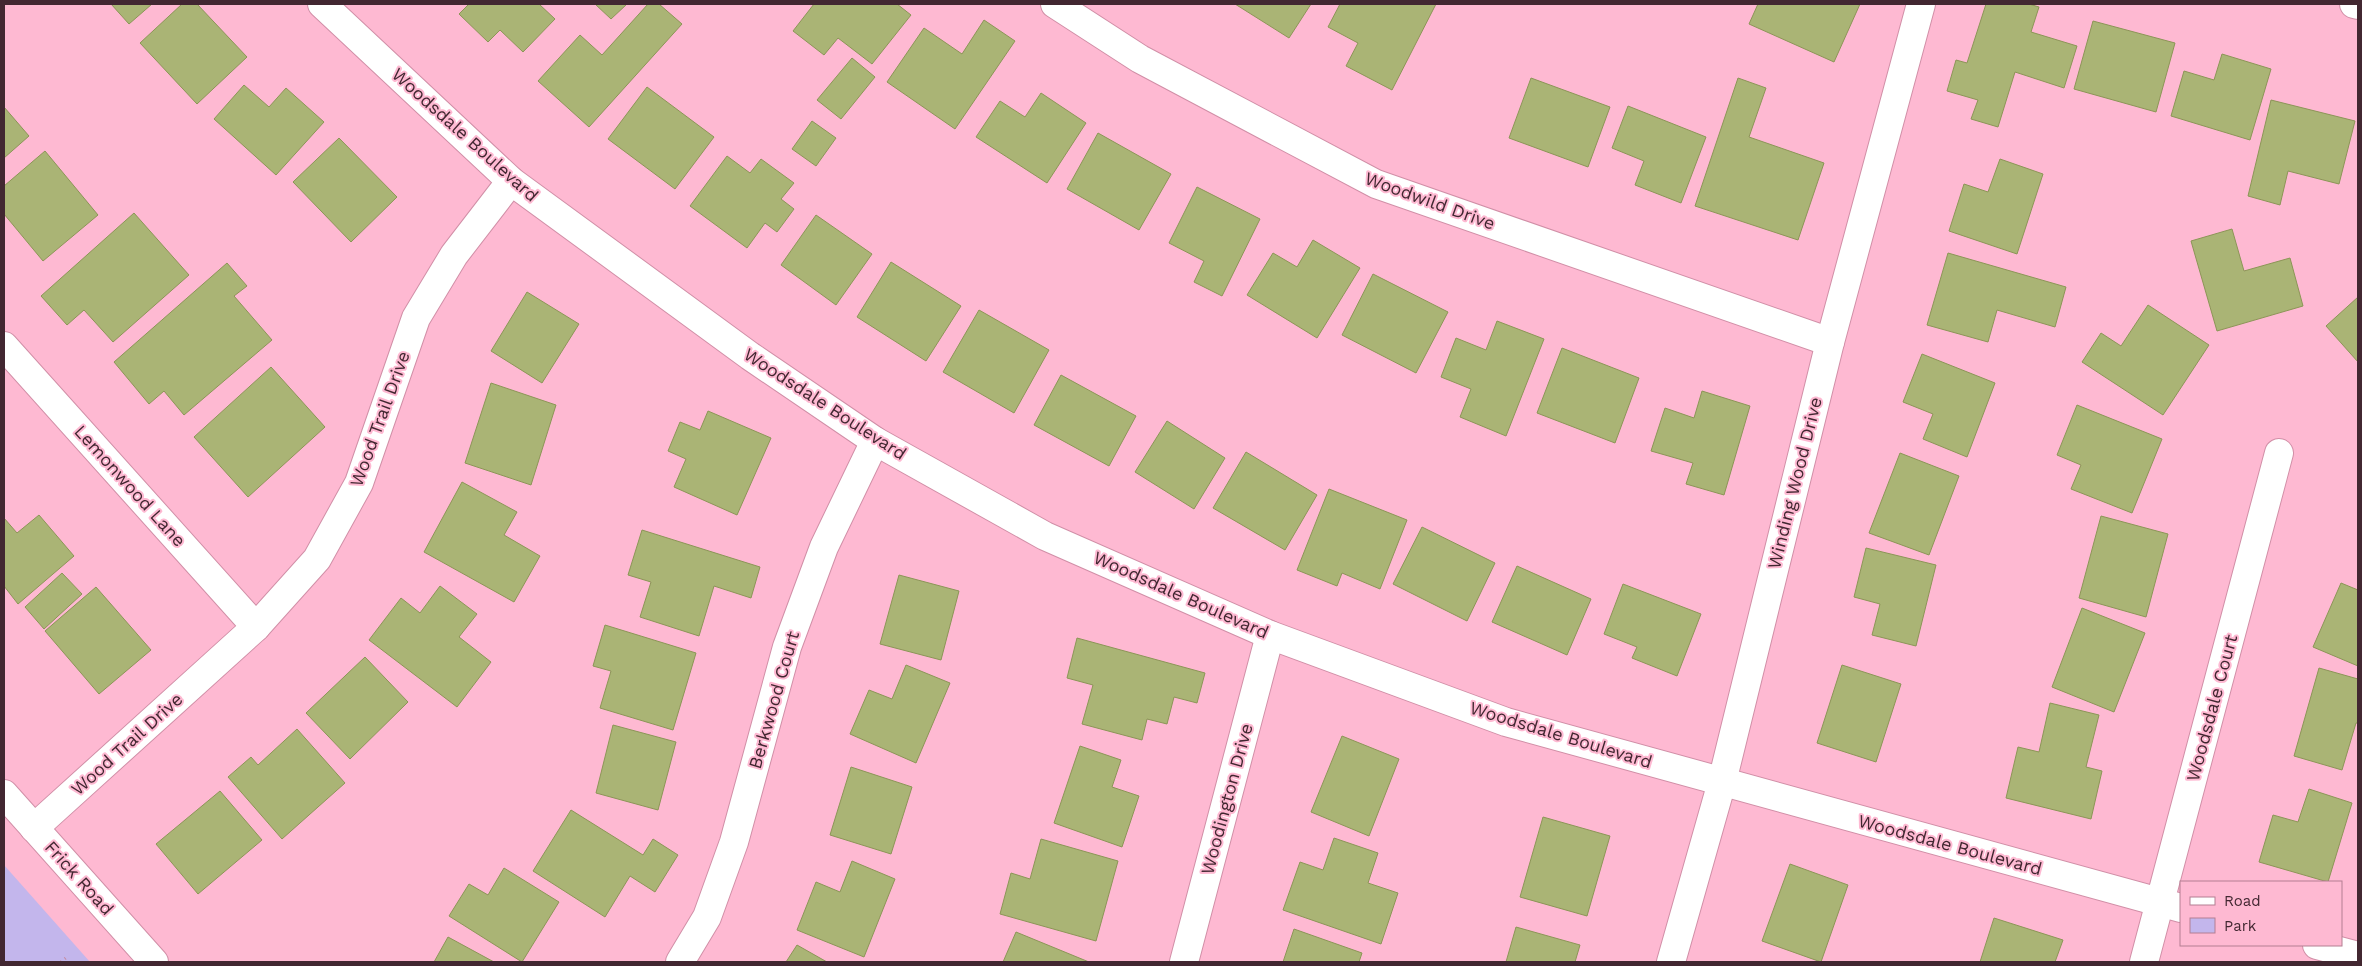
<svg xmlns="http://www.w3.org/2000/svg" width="2362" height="966" font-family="'Work Sans',sans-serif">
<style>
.green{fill:#c3b6ec}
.building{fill:#aab475;stroke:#8c9557}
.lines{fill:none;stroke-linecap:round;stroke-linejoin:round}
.minor-casing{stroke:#d18fa7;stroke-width:30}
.tertiary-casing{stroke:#d18fa7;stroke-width:30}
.path{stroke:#c48ca1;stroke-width:3;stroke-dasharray:1 4;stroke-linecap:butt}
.minor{stroke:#fff;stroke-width:28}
.tertiary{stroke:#fff;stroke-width:28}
.labels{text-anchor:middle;stroke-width:4;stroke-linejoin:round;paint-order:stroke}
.street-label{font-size:18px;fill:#422731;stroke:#feb9d2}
</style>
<rect width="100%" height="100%" fill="#feb9d2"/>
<polygon class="green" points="4,865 90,962 4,962"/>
<g class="building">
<polygon points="111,4 152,4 129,24"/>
<polygon points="182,4 197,4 247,57 197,104 140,43"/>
<polygon points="469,4 539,4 555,19 523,52 500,30 488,42 459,14"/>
<polygon points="595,4 627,4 611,19"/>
<polygon points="648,4 659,4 682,24 589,127 538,81 580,35 602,55"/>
<polygon points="814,4 897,4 911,15 872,64 838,38 824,55 793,31"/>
<polygon points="1235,4 1311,4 1289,38"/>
<polygon points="1340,4 1436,4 1392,90 1346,66 1358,43 1328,27"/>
<polygon points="1758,4 1860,4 1834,62 1749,24"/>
<polygon points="1986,4 2029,4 2039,7 2031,32 2077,46 2064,88 2015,72 1998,127 1971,119 1978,100 1947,91 1956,60 1967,63"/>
<polygon points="984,20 1015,41 955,129 887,82 924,28 962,54"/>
<polygon points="2093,21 2175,43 2156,112 2074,89"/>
<polygon points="2222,54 2271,69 2250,140 2171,116 2184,71 2214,80"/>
<polygon points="852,58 875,77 841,119 817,100"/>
<polygon points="1531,78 1610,107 1588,167 1509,138"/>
<polygon points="1738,78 1766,88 1749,137 1824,163 1798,240 1695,206"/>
<polygon points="244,85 269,107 286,88 324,122 276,175 214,119"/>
<polygon points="647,87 714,137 675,189 608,139"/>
<polygon points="1041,93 1086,123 1047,183 976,137 1000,101 1025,117"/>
<polygon points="2271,100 2355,121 2339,184 2288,171 2280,205 2248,196"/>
<polygon points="1628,106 1706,137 1681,203 1635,185 1644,161 1612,148"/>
<polygon points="4,107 29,136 4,158"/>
<polygon points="812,121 836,138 816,166 792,149"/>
<polygon points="1098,133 1171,174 1139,230 1067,189"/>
<polygon points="339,138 397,197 351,242 293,182"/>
<polygon points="45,151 98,215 43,261 4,214 4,186"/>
<polygon points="727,156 750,173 761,159 794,183 781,199 794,209 777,232 765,223 747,248 690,206"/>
<polygon points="2000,159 2043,174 2017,254 1949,231 1964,184 1988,192"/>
<polygon points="1197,187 1260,219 1222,296 1194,282 1204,261 1169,243"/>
<polygon points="134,213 189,275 113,342 84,310 67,325 41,296"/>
<polygon points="816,215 872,254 836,305 781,265"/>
<polygon points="2232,229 2244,271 2290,258 2303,306 2217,331 2191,241"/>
<polygon points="1313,240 1360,268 1317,338 1247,295 1273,253 1297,267"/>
<polygon points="1948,253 2066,287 2055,327 1997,310 1988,342 1927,325"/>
<polygon points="891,262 961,306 926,361 857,317"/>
<polygon points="227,263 247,286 234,296 272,340 184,415 164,391 149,404 114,362"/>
<polygon points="1373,274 1448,312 1416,373 1342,335"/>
<polygon points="527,292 579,324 542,383 491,351"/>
<polygon points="2358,297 2358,362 2326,326"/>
<polygon points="2148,305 2209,345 2163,415 2082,362 2101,333 2121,346"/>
<polygon points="979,310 1049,350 1014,413 943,372"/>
<polygon points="1497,321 1544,339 1506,436 1460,417 1471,389 1441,377 1456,338 1486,350"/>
<polygon points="1562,348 1639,378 1615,443 1537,413"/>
<polygon points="1922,354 1995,383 1967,457 1923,439 1933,414 1903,402"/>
<polygon points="271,367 325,427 248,497 194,437"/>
<polygon points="1061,375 1136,416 1109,466 1034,425"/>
<polygon points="491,383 556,405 531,485 465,463"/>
<polygon points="1702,391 1750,406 1724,495 1686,484 1693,463 1651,451 1665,408 1694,418"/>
<polygon points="2077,405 2162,439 2132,513 2071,489 2081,465 2057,455"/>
<polygon points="708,411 771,438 737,515 674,487 686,459 668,451 680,422 700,430"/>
<polygon points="1167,421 1225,458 1194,509 1135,472"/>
<polygon points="1246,452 1317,495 1285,550 1213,508"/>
<polygon points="1900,453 1959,476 1929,555 1869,533"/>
<polygon points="462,482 517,512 504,535 540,556 514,602 424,552"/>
<polygon points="1329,489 1407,520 1380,589 1342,573 1337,586 1297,570"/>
<polygon points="39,515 74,556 18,604 4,586 4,518 17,533"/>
<polygon points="2101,516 2168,534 2146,617 2079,598"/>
<polygon points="1422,527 1495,563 1467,621 1393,584"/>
<polygon points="642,530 760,567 751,598 714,586 699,636 640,617 651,582 628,575"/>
<polygon points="1866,548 1936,565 1916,646 1872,635 1880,604 1854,597"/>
<polygon points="1517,566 1591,599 1567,655 1492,622"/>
<polygon points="62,573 82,594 44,629 25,607"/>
<polygon points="899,575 959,591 941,660 880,644"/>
<polygon points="2341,583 2358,590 2358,666 2313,647"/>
<polygon points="1623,584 1701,614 1677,676 1632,658 1637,647 1604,634"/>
<polygon points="440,586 477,614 459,637 491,662 457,707 369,640 401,598 420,613"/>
<polygon points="96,587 151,650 99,694 45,631"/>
<polygon points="2082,608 2145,633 2114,712 2052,687"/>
<polygon points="605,625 696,653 673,730 600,708 611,671 593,666"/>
<polygon points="1077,638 1205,673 1197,703 1174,697 1167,724 1147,719 1142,740 1082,724 1093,685 1067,678"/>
<polygon points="365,657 408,702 350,759 306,713"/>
<polygon points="906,665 950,683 916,763 850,734 869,690 892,699"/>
<polygon points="1842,665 1901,684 1876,762 1817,743"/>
<polygon points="2319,668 2358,679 2358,723 2356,723 2342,770 2294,756"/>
<polygon points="2050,703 2099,715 2086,767 2102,771 2091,819 2006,798 2018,747 2039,752"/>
<polygon points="613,725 676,742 658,810 596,793"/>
<polygon points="297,729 345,783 282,839 228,777 251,757 258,765"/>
<polygon points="1342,736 1399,759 1369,836 1311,812"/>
<polygon points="1080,746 1121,760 1112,787 1139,796 1122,847 1054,823"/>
<polygon points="851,767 912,787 891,854 830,835"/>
<polygon points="2309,789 2352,803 2328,882 2259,862 2273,815 2298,822"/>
<polygon points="220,791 262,840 198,894 156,844"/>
<polygon points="571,810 643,855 653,839 678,855 655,892 630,876 605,917 533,871"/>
<polygon points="1543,817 1610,836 1587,916 1520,897"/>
<polygon points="1334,838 1378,853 1368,883 1398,893 1381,944 1283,910 1300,862 1323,870"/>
<polygon points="1041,839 1118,861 1096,941 1000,914 1011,873 1030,879"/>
<polygon points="852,861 895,879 864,957 797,930 816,882 840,892"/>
<polygon points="1790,864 1848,885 1821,962 1762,941"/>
<polygon points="504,868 559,902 522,962 449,916 469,884 488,895"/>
<polygon points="1994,918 2063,940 2055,962 1980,962"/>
<polygon points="1516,927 1580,945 1575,962 1506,962"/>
<polygon points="1294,929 1362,953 1359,962 1283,962"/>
<polygon points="1016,932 1089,962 1003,962"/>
<polygon points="448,937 494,962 434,962"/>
<polygon points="797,945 827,962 786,962"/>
</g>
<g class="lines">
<g class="minor-casing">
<g id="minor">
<polyline points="322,4 511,181 750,356 875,441 1045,536 1270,635 1506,722 2181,908"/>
<polyline points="1055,4 1140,59 1376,184 1830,342"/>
<polyline points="2354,4 2358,5"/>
<polyline points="4,346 256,627"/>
<polyline points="34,828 256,627 317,559 359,483 416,318 454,255 511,181"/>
<polyline points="2317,945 2358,956"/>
<polyline points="680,962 707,917 734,842 787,647 824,547 875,441"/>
<polyline points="1184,962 1270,635"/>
<polyline points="1671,962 1722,782 1830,342 1921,4"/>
<polyline points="2144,962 2279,453"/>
</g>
</g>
<g class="tertiary-casing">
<polyline id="tertiary" points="4,794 154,962"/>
</g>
<polyline class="path" points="61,962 68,956"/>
<use href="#minor" class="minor"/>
<use href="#tertiary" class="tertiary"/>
</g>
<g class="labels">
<g class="street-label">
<text transform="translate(465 135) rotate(42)" y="6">Woodsdale Boulevard</text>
<text transform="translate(1430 201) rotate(20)" y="6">Woodwild Drive</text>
<text transform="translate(825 404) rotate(33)" y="6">Woodsdale Boulevard</text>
<text transform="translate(380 419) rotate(-70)" y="6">Wood Trail Drive</text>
<text transform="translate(1795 483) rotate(-76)" y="6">Winding Wood Drive</text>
<text transform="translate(130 486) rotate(48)" y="6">Lemonwood Lane</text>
<text transform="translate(1181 595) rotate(24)" y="6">Woodsdale Boulevard</text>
<text transform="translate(774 700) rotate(-74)" y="6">Berkwood Court</text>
<text transform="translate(2212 708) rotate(-75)" y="6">Woodsdale Court</text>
<text transform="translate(1561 735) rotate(17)" y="6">Woodsdale Boulevard</text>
<text transform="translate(127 744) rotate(-42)" y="6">Wood Trail Drive</text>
<text transform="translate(1227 799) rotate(-75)" y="6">Woodington Drive</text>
<text transform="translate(1950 845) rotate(15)" y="6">Woodsdale Boulevard</text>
<text transform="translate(79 878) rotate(48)" y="6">Frick Road</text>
</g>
</g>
<rect width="2362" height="966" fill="none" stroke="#422731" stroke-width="10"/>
<rect x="2180" y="881" width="162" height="65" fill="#feb9d2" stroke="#b37f92"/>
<rect x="2190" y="897" width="25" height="8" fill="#ffffff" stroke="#b37f92"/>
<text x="2224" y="906" font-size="15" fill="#422731">Road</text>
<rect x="2190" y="918" width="25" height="15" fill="#c3b6ec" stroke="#b37f92"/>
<text x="2224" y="931" font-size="15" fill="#422731">Park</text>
</svg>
